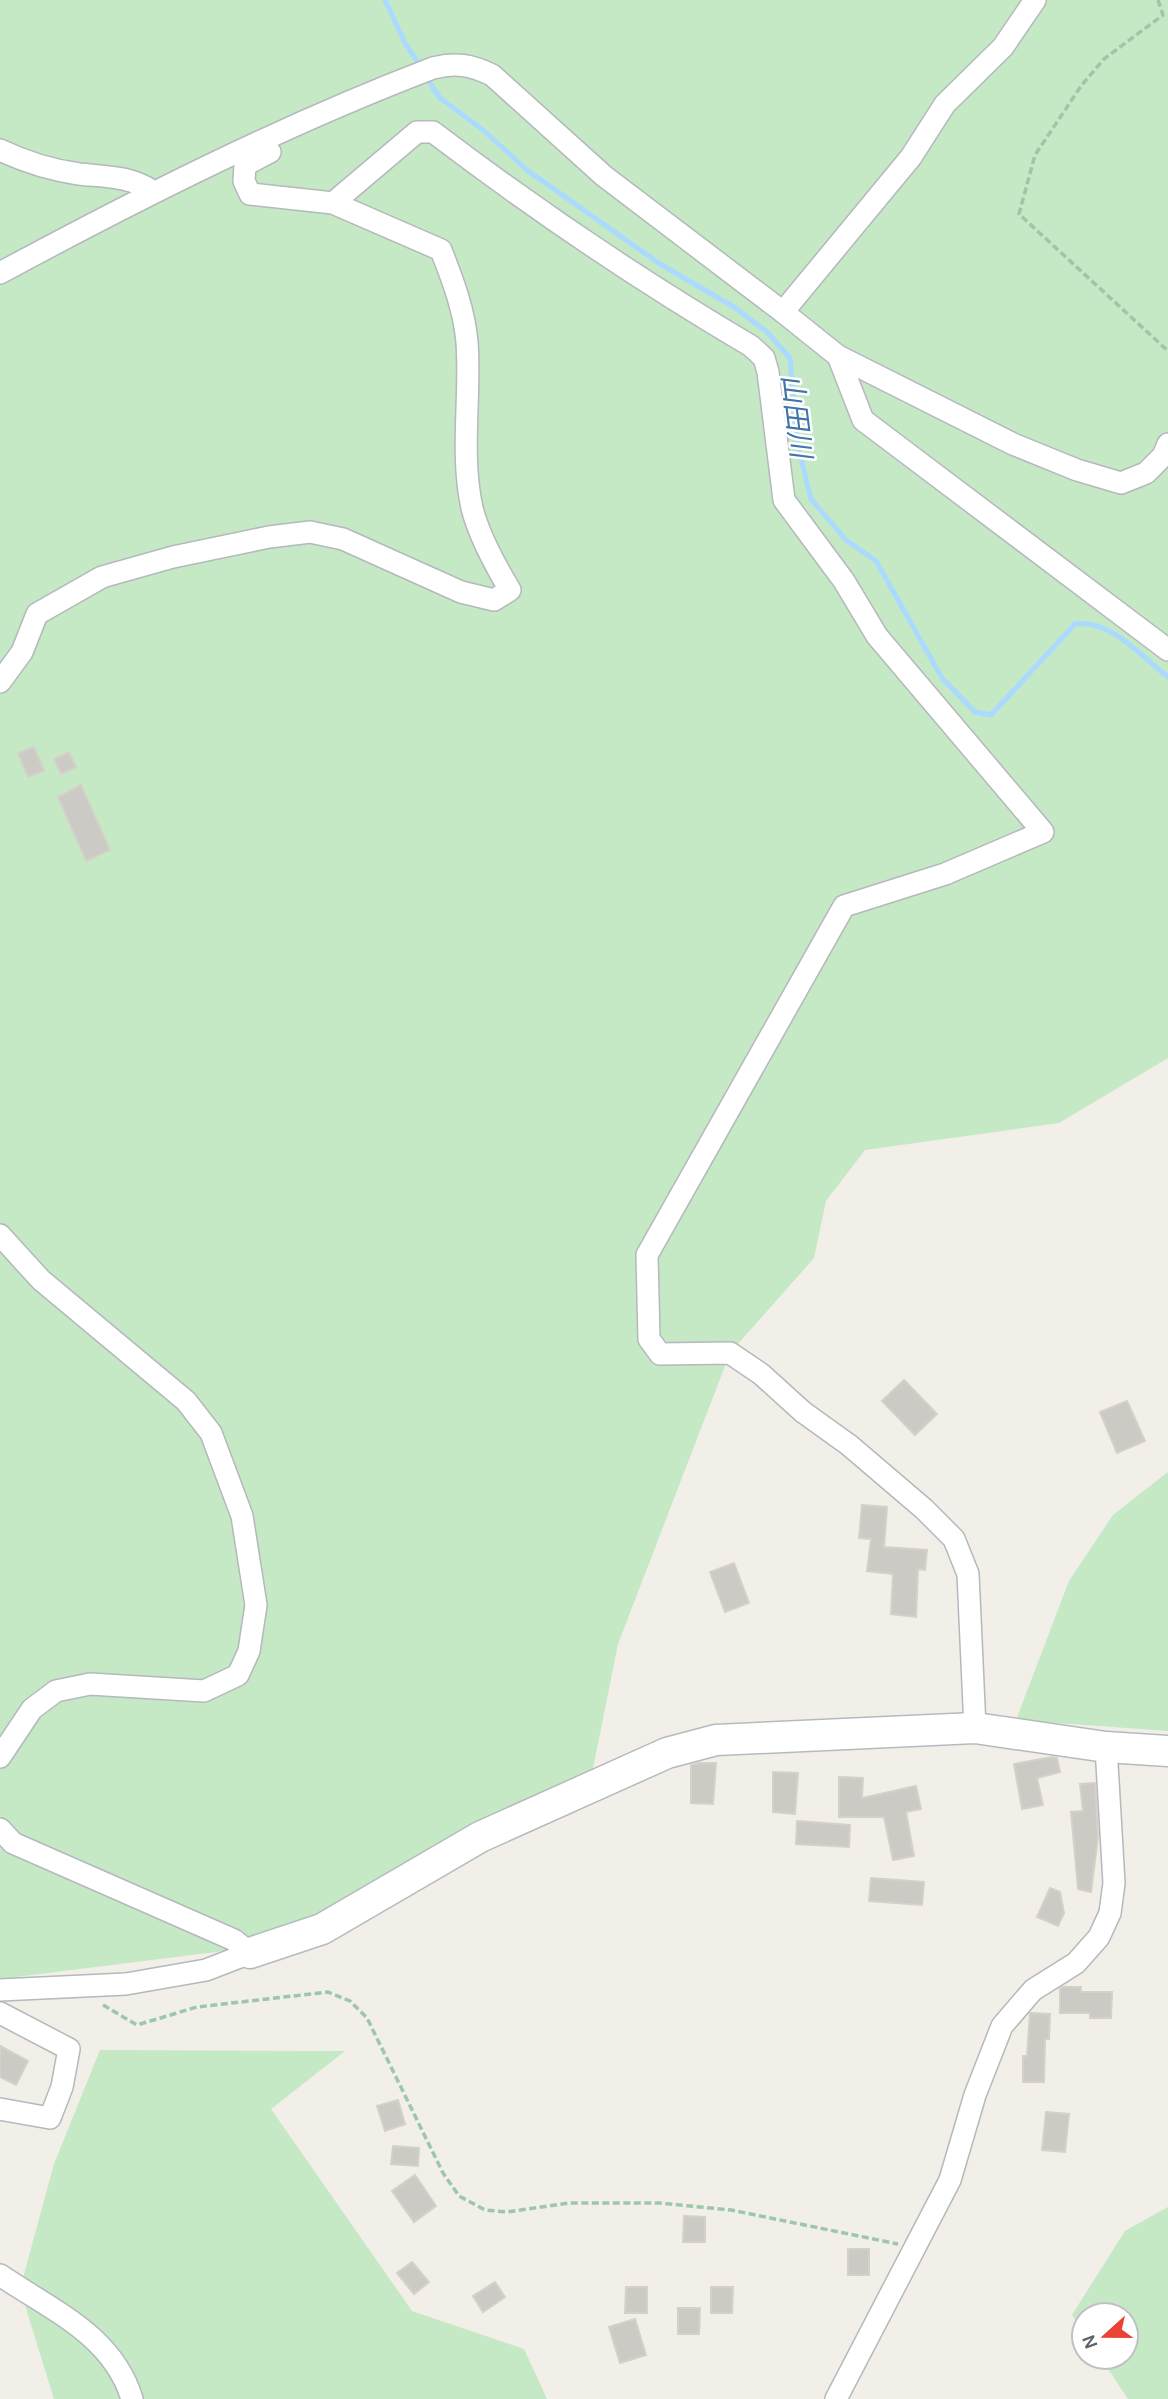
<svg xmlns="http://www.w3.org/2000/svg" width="1168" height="2399" font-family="Karla,'Noto Sans JP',sans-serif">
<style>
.green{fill:#c5e8c5}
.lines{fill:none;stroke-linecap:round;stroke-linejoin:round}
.stream{stroke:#aadaff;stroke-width:5}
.building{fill:#cccac5;stroke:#d6d1c6;stroke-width:2}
.street-casing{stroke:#b5b8bc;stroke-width:24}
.secondary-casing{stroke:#b6babf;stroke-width:33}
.path{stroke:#9cc7a9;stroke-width:3.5;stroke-dasharray:7 3.5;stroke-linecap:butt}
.street{stroke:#fff;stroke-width:21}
.secondary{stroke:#fff;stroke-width:30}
.labels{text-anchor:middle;stroke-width:5;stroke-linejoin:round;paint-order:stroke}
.water-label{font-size:28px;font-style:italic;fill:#4174aa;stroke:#fff}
</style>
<rect width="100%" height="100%" fill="#f1efe8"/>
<g class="green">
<polygon points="0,0 1168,0 1168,1058 1059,1123 865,1150 826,1201 814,1258 730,1353 618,1644 589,1788 273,1945 0,1979"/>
<polygon points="1168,1472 1168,1731 1016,1720 1069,1581 1113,1515"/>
<polygon points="100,2050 345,2051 271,2109 412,2311 524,2349 547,2399 54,2399 20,2289 54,2164"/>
<polygon points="1168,2207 1168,2399 1128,2399 1100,2357 1126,2357 1126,2315 1084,2315 1084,2334 1072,2315 1125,2231"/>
</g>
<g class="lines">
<g class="stream">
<polyline points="385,0 405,43 421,67"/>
<path d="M425,76L440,98L483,130L527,170L660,264L734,307L766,331L790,358L798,446L811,499L846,540L876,561L942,678L975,712L991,715L1075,624C1110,619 1141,656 1168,677"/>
</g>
</g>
<g class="building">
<polygon points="34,747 44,771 28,777 18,753"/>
<polygon points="69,752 76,767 61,774 54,759"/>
<polygon points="81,785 110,850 86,861 58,797"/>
<polygon points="904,1380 937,1414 915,1435 882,1401"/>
<polygon points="1127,1401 1145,1441 1117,1453 1100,1412"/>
<polygon points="862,1505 887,1507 884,1547 927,1550 925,1570 918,1569 916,1617 891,1614 893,1574 867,1571 871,1539 859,1538"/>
<polygon points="734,1563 749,1603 725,1612 710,1572"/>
<polygon points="1052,1757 1057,1758 1060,1772 1037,1778 1043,1805 1022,1809 1014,1764"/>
<polygon points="699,1763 716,1763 713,1804 691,1803 691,1765"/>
<polygon points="773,1772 798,1773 795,1814 773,1812"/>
<polygon points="839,1777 863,1778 862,1798 916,1786 921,1809 906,1812 914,1856 893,1860 884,1817 839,1817"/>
<polygon points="1095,1783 1098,1837 1091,1892 1078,1889 1071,1812 1083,1811 1080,1784"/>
<polygon points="797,1821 850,1825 849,1847 796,1844"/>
<polygon points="871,1878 924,1882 922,1905 869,1901"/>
<polygon points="1050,1888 1060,1892 1064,1913 1058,1926 1037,1917"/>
<polygon points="1063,1987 1081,1987 1081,1992 1112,1992 1111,2018 1090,2018 1090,2013 1060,2013 1060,1989"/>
<polygon points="1030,2013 1050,2014 1049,2039 1045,2039 1044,2082 1023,2082 1023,2056 1027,2056"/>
<polygon points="0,2046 28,2061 16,2085 0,2077"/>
<polygon points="398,2100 405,2124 385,2131 377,2106"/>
<polygon points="1046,2112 1069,2114 1065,2152 1042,2150"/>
<polygon points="393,2146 419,2148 418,2166 391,2164"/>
<polygon points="415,2175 436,2206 414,2222 392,2191"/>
<polygon points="684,2216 705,2217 705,2242 683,2242"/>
<rect x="848" y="2249" width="21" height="26"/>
<polygon points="412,2262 429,2282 414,2294 397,2273"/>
<polygon points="495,2282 505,2297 483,2312 473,2296"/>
<polygon points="626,2287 647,2287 647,2313 625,2313"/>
<polygon points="711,2287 733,2287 732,2313 711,2313"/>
<polygon points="678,2308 700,2308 699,2334 678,2334"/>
<polygon points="635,2319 646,2355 620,2363 609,2327"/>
</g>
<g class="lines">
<g class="street-casing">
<g id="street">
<path d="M0,150C25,162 51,170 79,174C106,177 130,176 152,191"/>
<path d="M333,203L417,132H433C537,211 639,280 751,346L764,358L768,372L784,500L844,581L877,636L1043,832L945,874L844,906L647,1255L649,1339L660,1354L730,1353L761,1374L803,1412L849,1445L924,1509L954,1539L968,1574L975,1728"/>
<path d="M0,273C141,197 284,125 433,68C456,62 471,65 492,75L604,176L783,312L911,157L945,104L1003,47L1035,0"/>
<polyline points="783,312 838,356 1013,444 1077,470 1121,483 1146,473 1163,456 1168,444"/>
<polyline points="838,356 863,420 1168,650"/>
<path d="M0,682L22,652L37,614L102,577L173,557L269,537L310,532L343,539L461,592L494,600L510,590C495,565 479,536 472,508C460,454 471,396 467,342C464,309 453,281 441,250L333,203L250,194L244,181L245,165L270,152"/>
<polyline points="0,1235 41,1280 186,1401 211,1433 242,1516 256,1605 249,1651 238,1675 204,1691 90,1684 56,1691 32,1709 0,1757"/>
<polyline points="0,1829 13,1843 234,1940 250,1953 206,1970 126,1984 0,1990"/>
<polyline points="0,2013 69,2049 62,2087 50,2118 0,2109"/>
<path d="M0,2275C51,2310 113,2335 132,2399"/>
<polyline points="836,2399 950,2180 975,2095 1002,2026 1033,1990 1076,1963 1099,1937 1110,1913 1114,1883 1106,1747"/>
</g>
</g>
<g class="secondary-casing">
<polyline id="secondary" points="250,1953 322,1929 480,1837 667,1753 716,1740 975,1728 1106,1747 1168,1751"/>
</g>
<g class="path">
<polyline points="1158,0 1163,15 1104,59 1081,86 1035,155 1019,214 1168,351"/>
<polyline points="103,2005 137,2025 197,2007 328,1992 350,2001 367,2018 443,2173 459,2196 485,2210 507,2212 569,2203 659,2203 731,2210 898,2244"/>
</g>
<use href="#street" class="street"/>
<use href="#secondary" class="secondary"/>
</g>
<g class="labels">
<g class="water-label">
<text transform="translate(797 416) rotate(83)" y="10">山田川</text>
</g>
</g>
<g transform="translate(1105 2336) rotate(249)"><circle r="33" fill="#ffffff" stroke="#bfc1c3" stroke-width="2"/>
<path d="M0-5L12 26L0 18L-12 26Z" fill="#ea4335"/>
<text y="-10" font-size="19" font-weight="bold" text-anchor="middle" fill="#5f6368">N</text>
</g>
</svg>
